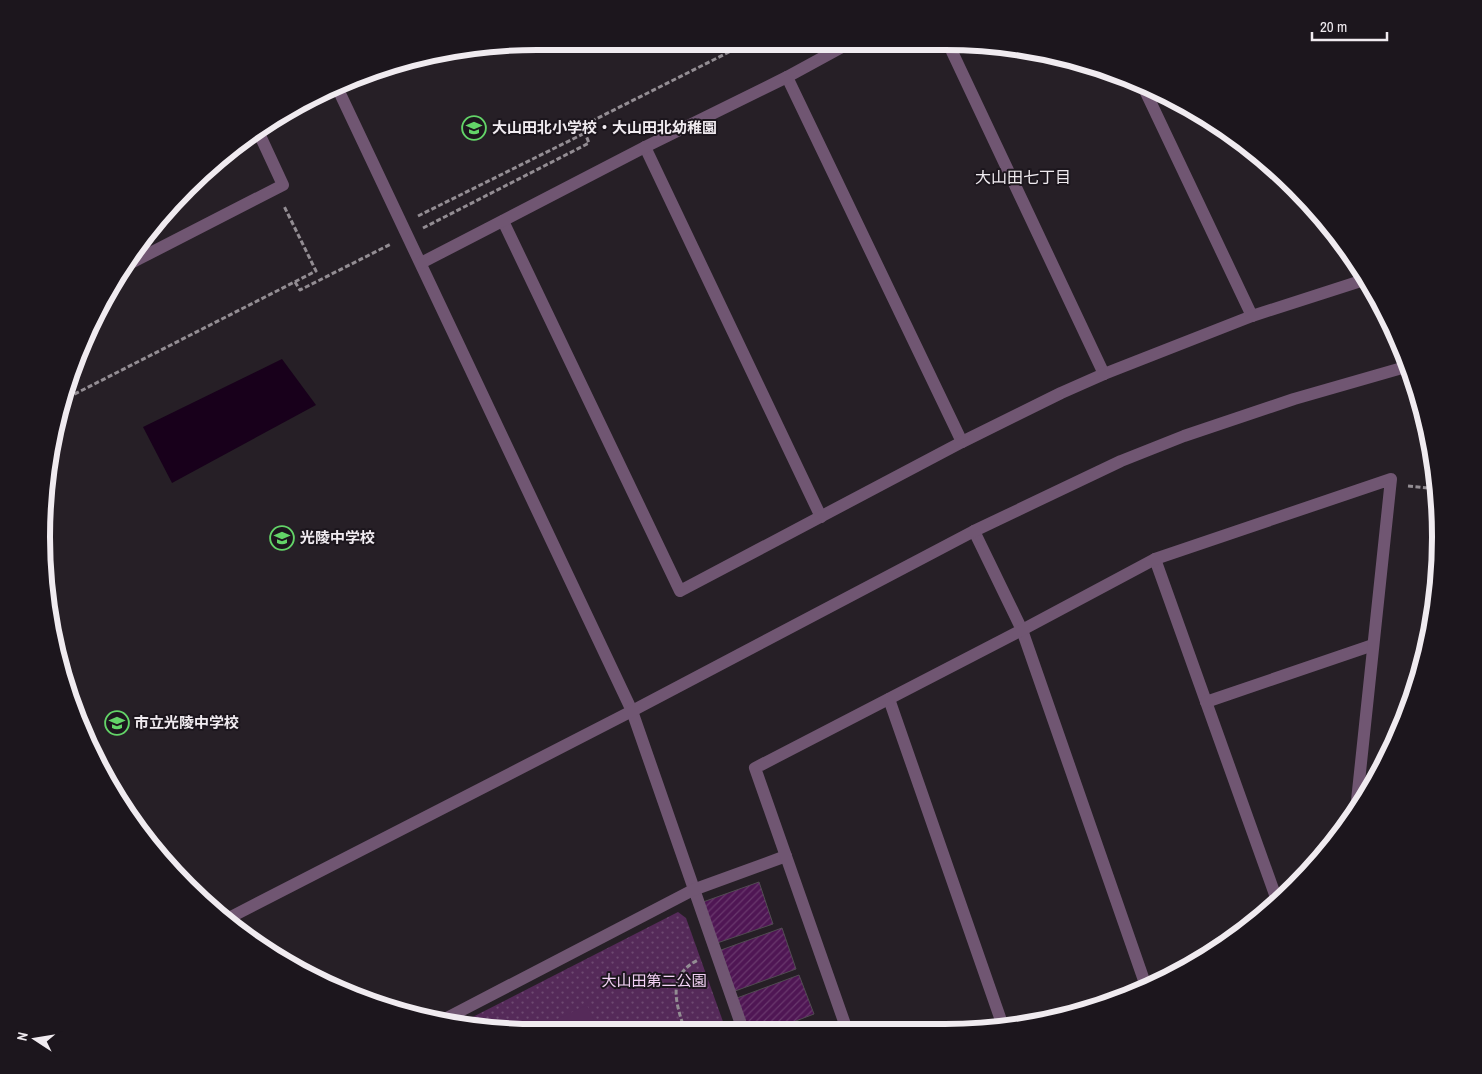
<svg xmlns="http://www.w3.org/2000/svg" width="1482" height="1074" font-family="'Archivo Narrow','Noto Sans JP',sans-serif">
<style>
.green{fill:url(#green-dots)}
.pitch{fill:#552a59}
.water{fill:#18001b}
.building{fill:url(#building-hatch);stroke:#524b53}
.lines{fill:none;stroke-linecap:round;stroke-linejoin:round}
.path{stroke:#938d93;stroke-width:3;stroke-dasharray:5 2.5;stroke-linecap:butt}
.minor{stroke:#705672;stroke-width:12}
.tertiary{stroke:#705672;stroke-width:12}
.labels{text-anchor:middle;stroke-width:4;stroke-linejoin:round;paint-order:stroke}
.poi-label{font-size:15px;font-weight:bold;fill:#f0ebf0;stroke:#1c161d;text-anchor:start}
.park-label{font-size:15px;fill:#f3d2f5;stroke:#1c161d}
.neighbourhood-label{font-size:16px;fill:#f0ebf0;stroke:#1c161d}
.rim{fill:none;stroke:#f0ebf0;stroke-width:6}
</style>
<defs>
<pattern id="green-dots" width="8" height="8" patternUnits="userSpaceOnUse" patternTransform="scale(1.25)"><rect width="8" height="8" fill="#552a59"/><path d="M2 2h.1M6 6h.1" fill="none" stroke="#6e4971" stroke-width="1.8" stroke-linecap="round"/></pattern>
<pattern id="building-hatch" width="6" height="6" patternUnits="userSpaceOnUse" patternTransform="scale(1.25)"><rect width="6" height="6" fill="#4f1654"/><path d="M-1 1l2-2M0 6l6-6M5 7l2-2" fill="none" stroke="#69386d"/></pattern>
</defs>
<rect width="100%" height="100%" fill="#261f26"/>
<polygon class="green" points="678,912 686,918 726,1030 505,1032 459,1024"/>
<polygon class="pitch" points="587,1005 599,1031 530,1032"/>
<polygon class="water" points="282,359 316,405 172,483 143,427"/>
<g class="building">
<polygon points="759,882 773,924 717,943 703,902"/>
<polygon points="782,928 796,969 735,991 721,950"/>
<polygon points="799,975 814,1014 772,1030 749,1030 737,998"/>
</g>
<g class="lines">
<g class="path">
<polyline points="418,216 585,133 584,125 751,41"/>
<polyline points="423,228 589,143 585,133"/>
<polyline points="295,282 300,290 391,244"/>
<polyline points="61,401 316,271 284,206"/>
<polyline points="1408,486 1437,489"/>
<path d="M685,1031C676,1003 666,976 698,960"/>
</g>
<g class="minor">
<polyline points="947,41 1104,374"/>
<polyline points="787,77 962,442"/>
<polyline points="1141,82 1252,316"/>
<polyline points="336,85 632,711 743,1030"/>
<polyline points="645,147 821,517"/>
<polyline points="503,221 680,591 962,442 1061,393 1104,374 1252,316 1367,279"/>
<polyline points="421,263 645,147 787,77 853,41"/>
<polyline points="127,265 283,185 257,129"/>
<polyline points="974,531 1022,630 1147,989"/>
<polyline points="1155,559 1278,903"/>
<polyline points="889,699 1004,1029"/>
<polyline points="1206,702 1373,645"/>
<polyline points="441,1021 693,890 786,856"/>
<polyline points="847,1030 755,768 1022,630 1155,559 1391,479 1356,810"/>
</g>
<polyline class="tertiary" points="225,920 632,711 974,531 1121,461 1184,436 1294,399 1409,366"/>
</g>
<defs>
<g id="school-ring" transform="scale(1.25)"><circle r="9.5" fill="#1c161d" stroke="#63d468" stroke-width="1.5"/><path d="M0-5L7-2L0 1L-7-2ZM-4 1L0 2.5L4 1V4Q0 6-4 4Z" fill="#63d468"/></g>
</defs>
<g fill-rule="evenodd">
<use href="#school-ring" x="474" y="128"/>
<use href="#school-ring" x="282" y="538"/>
<use href="#school-ring" x="117" y="723"/>
</g>
<g class="labels">
<g class="poi-label">
<text x="492" y="133">大山田北小学校・大山田北幼稚園</text>
<text x="300" y="543">光陵中学校</text>
<text x="134" y="728">市立光陵中学校</text>
</g>
<g class="park-label">
<text x="654" y="986">大山田第二公園</text>
</g>
<g class="neighbourhood-label">
<text x="1023" y="183">大山田七丁目</text>
</g>
</g>
<path d="M0 0H1482V1074H0ZM537 50H945A487 487 0 0 1 1432 537V537A487 487 0 0 1 945 1024H537A487 487 0 0 1 50 537V537A487 487 0 0 1 537 50Z" fill="#1c161d" fill-rule="evenodd"/>
<path class="rim" d="M537 50H945A487 487 0 0 1 1432 537V537A487 487 0 0 1 945 1024H537A487 487 0 0 1 50 537V537A487 487 0 0 1 537 50Z"/>
<g transform="translate(35 1039) rotate(282)" stroke="#1c161d" stroke-width="4" paint-order="stroke">
<path d="M0-4L9 19L0 12L-9 19Z" fill="#f0ebf0"/>
<text y="-8" font-size="14" font-weight="bold" text-anchor="middle" fill="#f0ebf0">N</text>
</g>
<path d="M1312 32v8h75v-8" fill="none" stroke="#f0ebf0" stroke-width="2.5"/>
<text x="1320" y="32" font-size="15" fill="#f0ebf0" stroke="#1c161d" stroke-width="4" paint-order="stroke">20 m</text>
</svg>
